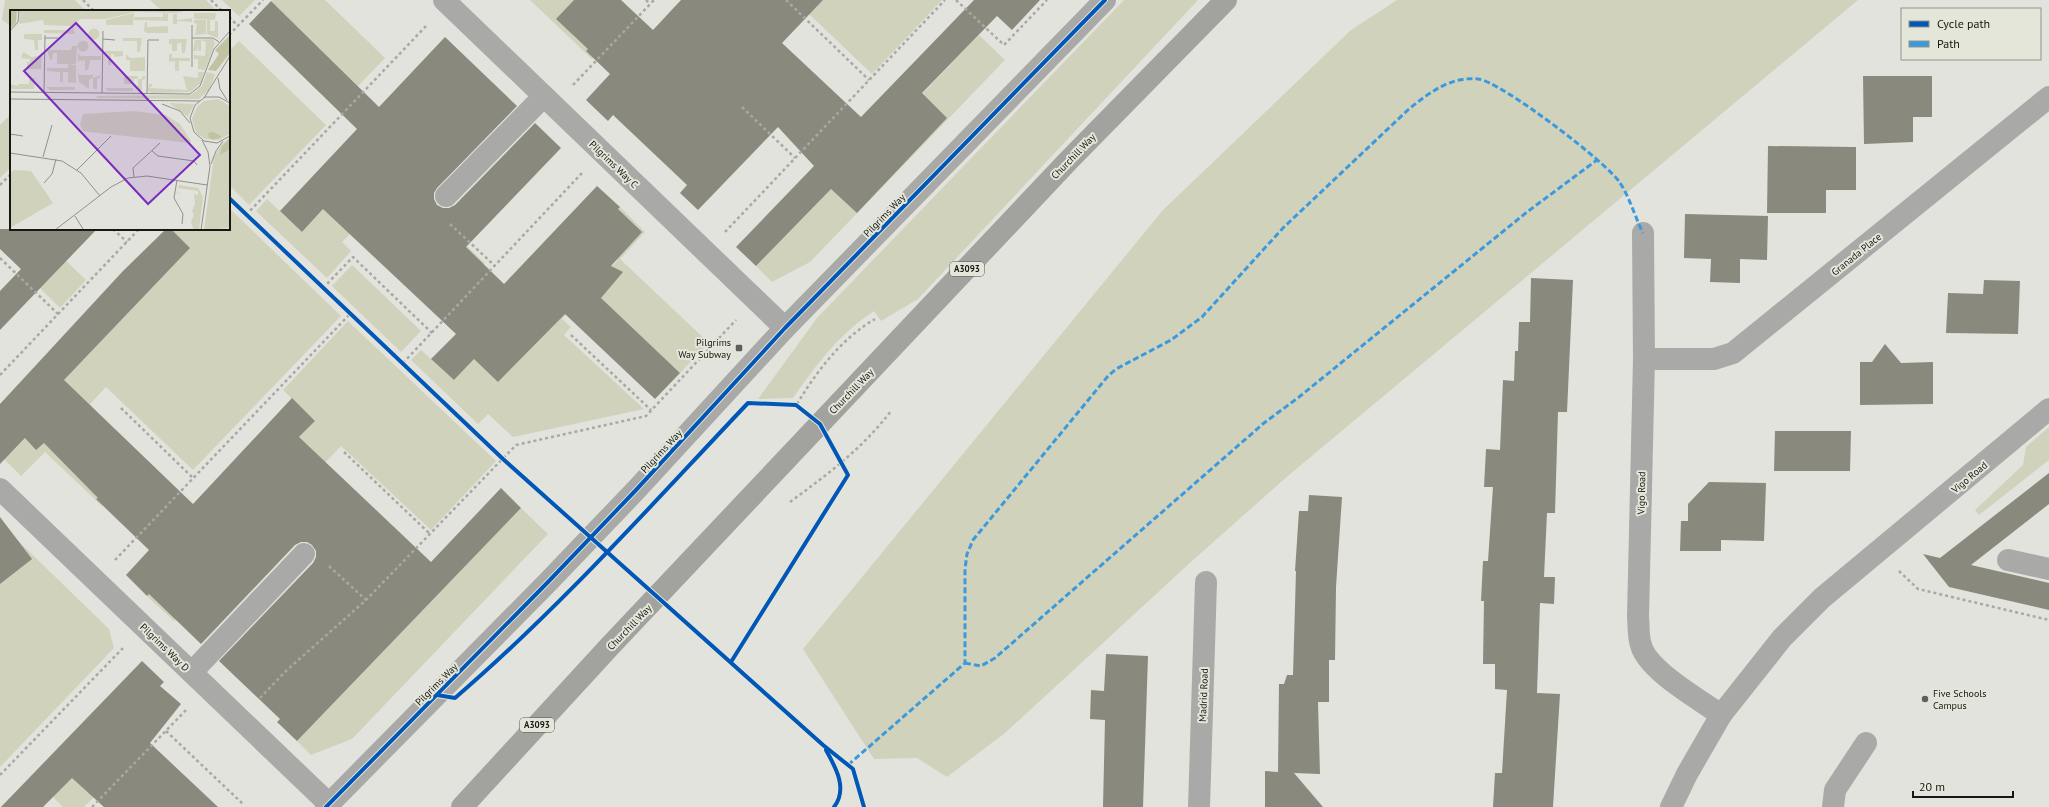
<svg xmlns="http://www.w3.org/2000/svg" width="2049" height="807" font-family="'PT Sans',sans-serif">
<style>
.green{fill:#d1d2bc}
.building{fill:#89897d}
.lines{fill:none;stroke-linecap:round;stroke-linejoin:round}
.path{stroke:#a8a8a5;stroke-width:2.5;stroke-dasharray:3 3;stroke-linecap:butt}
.minor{stroke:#a9a9a7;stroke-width:22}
.major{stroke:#a2a29e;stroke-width:22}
.quiet{stroke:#3b9ade;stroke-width:3;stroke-dasharray:6 3;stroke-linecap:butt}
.cycleway-casing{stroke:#e5e6da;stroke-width:6}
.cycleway{stroke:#0057b8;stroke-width:4}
.poi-dot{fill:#5e5e5a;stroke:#e5e6da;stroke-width:1.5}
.labels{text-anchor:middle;stroke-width:4;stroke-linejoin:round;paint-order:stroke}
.shield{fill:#e5e6da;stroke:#55554f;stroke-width:1}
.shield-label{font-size:9px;font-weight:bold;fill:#171713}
.street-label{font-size:10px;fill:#171713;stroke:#e5e6da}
.poi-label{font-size:10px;fill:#171713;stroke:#e5e6da;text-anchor:end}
.inset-road{fill:none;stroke:#91918c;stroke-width:1}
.view{fill:#7b2cbf;fill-opacity:0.15;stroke:#7b2cbf;stroke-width:2}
.inset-edge{fill:none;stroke:#171713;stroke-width:2}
</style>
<rect width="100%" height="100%" fill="#e3e3dd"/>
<g class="green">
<polygon points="5,0 75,0 86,11 11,11 11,26 2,20"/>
<polygon points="150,0 206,0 217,11 162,11"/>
<polygon points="222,0 255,0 239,16"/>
<polygon points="273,0 325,0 385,58 358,86 271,1"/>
<polygon points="530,0 575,0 614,37 592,59"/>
<polygon points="823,0 942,0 872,74 809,14"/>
<path d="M1124,0H1198L918,299L881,321L874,311C837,336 818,363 793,398L758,399L817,318Z"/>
<polygon points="1397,0 1858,0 1289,475 1192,561 1005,733 947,777 917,758 874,759 803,649 1163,210 1351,30"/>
<polygon points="979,35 1005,60 810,262 772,282 756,266"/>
<polygon points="239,41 326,125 249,205 229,185 229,51"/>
<polygon points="465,113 426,208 485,263 458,293 350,234 342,242 351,251 327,278 256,211 267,199 302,232 327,205"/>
<polygon points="11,114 11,167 0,178 0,125"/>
<polygon points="620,207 645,232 620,259 709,343 680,373 591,289 562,319 571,327 564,335 644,409 513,437 488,414 478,424 411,360 421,350 454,380 478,355 591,289 618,260 593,235"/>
<polygon points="229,208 341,316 193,470 106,387 78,417 118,489 102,506 45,452 21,476 0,455 2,446 10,454 24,440 15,431 190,248 171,229 229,229"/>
<polygon points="33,229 86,280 60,308 2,250"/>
<polygon points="352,265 421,331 401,352 332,286"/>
<polygon points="348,321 496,461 431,530 341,446 174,621 147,596 315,421 283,390"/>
<polygon points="2049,427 2049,460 1979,515 1975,510 2023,465 2026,447"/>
<polygon points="521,508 548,534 352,739 311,755 297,741"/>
<polygon points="9,532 109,629 114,648 0,767 0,541"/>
<polygon points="81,768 102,789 84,807 63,807 53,797"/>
</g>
<g class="building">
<polygon points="574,0 621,0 653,30 681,0 823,0 782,43 861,117 974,0 1040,0 1012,30 997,16 922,93 947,118 857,213 831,189 756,266 736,247 814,166 778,127 698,210 680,193 687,185 613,115 608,121 586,100 610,74 586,51 588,49 556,19"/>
<polygon points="271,1 379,107 445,37 517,106 437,188 434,193 434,199 437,205 443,208 449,208 455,205 535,123 561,148 466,247 504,284 597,186 620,207 618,209 642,232 611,266 623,272 601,298 680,373 655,399 565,314 498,382 474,359 454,380 431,359 456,334 437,316 323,209 302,232 280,211 357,129 249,24"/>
<polygon points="1863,76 1932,76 1932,117 1913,117 1913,142 1864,144"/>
<polygon points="1768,146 1856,147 1856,190 1826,190 1826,213 1767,213"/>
<polygon points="1685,214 1768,216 1767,260 1740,259 1740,283 1710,282 1711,259 1684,258"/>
<polygon points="0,229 97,229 0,330 0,291 21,269 0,249"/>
<polygon points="166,229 171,229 190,248 64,380 193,504 292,398 315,421 299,437 431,562 501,488 521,508 297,741 277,722 280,719 219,661 313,563 316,557 316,551 312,545 307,542 301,542 295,545 201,644 149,594 147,596 126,575 149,550 96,499 98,498 44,443 36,450 25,438 0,464 0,404 123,271"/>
<polygon points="1531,278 1573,280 1567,412 1558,412 1555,513 1547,513 1544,577 1555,577 1554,604 1540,603 1537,693 1560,694 1553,807 1493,807 1495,773 1502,773 1507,690 1495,689 1495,664 1483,664 1484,601 1481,601 1483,561 1488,561 1493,487 1484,487 1486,449 1500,450 1503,380 1514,381 1515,351 1518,351 1519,322 1530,322"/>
<polygon points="1984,280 2020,281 2018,334 1946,333 1948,293 1983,294"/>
<polygon points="1885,344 1901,363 1933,362 1933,404 1860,405 1860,362 1872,362"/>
<polygon points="1775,431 1851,431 1850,471 1774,471"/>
<polygon points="2049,473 2049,504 1971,565 2049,583 2049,610 1949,587 1923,554 1940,558"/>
<polygon points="1709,482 1766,483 1764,541 1721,540 1721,551 1680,551 1681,521 1688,521 1688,504"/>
<polygon points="1309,495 1342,497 1336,587 1335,660 1329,660 1329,702 1318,702 1320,774 1294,773 1323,807 1265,807 1265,771 1278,772 1279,684 1284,684 1287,675 1293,675 1296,571 1295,571 1299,511 1308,511"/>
<polygon points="0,517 32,559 0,584"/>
<polygon points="1106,654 1148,656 1143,807 1103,807 1105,720 1090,719 1091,690 1104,691"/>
<polygon points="142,661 164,682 160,686 181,704 150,743 218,807 104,807 72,778 43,807 1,807"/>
</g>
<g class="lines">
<g class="path">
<polyline points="83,0 94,11"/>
<polyline points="211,0 222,11"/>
<polyline points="646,0 650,4"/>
<polyline points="786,0 869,80"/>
<polyline points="956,0 1004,45 1047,0"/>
<polyline points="229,17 238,26"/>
<polyline points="229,35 263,0"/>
<polyline points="573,85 654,0"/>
<polyline points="742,107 795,158"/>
<polyline points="0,185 11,174"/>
<polyline points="246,215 428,24"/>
<polyline points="450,224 495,266"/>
<polyline points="113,229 127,242"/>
<polyline points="725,232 945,0"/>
<polyline points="0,258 58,314"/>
<polyline points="323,288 353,257 432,333"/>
<polyline points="571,335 651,410"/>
<polyline points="403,363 582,173"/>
<polyline points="0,375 139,229"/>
<path d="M797,404C817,371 841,339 875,319"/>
<polyline points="121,408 193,478"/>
<polyline points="344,452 430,534"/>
<path d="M790,502C828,474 862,449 891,411"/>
<polyline points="115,560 350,314"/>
<polyline points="329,566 366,600"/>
<polyline points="1899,571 1918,589 2049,620"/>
<polyline points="260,698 286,671 366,600 516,445 646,416 736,320"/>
<polyline points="166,731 244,805"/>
<polyline points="0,775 123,648"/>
<polyline points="92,807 188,708"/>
</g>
<g class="minor">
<polyline points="444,0 785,328"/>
<polyline points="446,196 544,96"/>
<path d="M1643,233L1644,359L1638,617C1639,626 1638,637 1641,645C1647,670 1699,699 1721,715"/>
<polyline points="1644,359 1714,359 1733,353 2049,97"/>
<polyline points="0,489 329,804"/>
<polyline points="2008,560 2049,569"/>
<polyline points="192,672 304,554"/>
<polyline points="326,807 548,582 636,490 785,328 1105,0"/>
<polyline points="1199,807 1206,582"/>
<polyline points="1671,807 1687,774 1721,715 1782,638 1822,598 2049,409"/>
<polyline points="1833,807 1835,790 1866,743"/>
</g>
<polyline class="major" points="462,807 610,646 1069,160 1226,0"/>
<g class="quiet">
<polyline points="965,663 981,666 995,658 1264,423 1299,397 1527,212 1597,160"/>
<path d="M848,765L965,663V569L967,554L973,540L1108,376L1116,369L1171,340L1202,317L1283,228L1410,108C1430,92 1452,76 1478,79C1500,81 1608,163 1620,183C1630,198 1635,217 1643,233"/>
</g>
<g class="cycleway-casing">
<g id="cycleway">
<polyline points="229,198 503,459 823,745 853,769 864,807"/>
<path d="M437,695L455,698C560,608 653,503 748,403L796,405L820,424L848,475L731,662"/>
<path d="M826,750C836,768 848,789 834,807"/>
<polyline points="326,807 548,582 636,490 785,328 1105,0"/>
</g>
</g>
<use href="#cycleway" class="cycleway"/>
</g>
<g class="poi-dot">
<rect x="735" y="344" width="8" height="8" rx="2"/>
<circle cx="1925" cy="699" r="4"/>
</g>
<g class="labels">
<g class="shield">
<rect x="950" y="262" width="34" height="14" rx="3"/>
<rect x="520" y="718" width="34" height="14" rx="3"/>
</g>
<g class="shield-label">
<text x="967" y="272">A3093</text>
<text x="537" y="728">A3093</text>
</g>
<g class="street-label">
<text transform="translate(1073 156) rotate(-46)" y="4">Churchill Way</text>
<text transform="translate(614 164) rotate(44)" y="4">Pilgrims Way C</text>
<text transform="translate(884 215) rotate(-46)" y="4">Pilgrims Way</text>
<text transform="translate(1856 254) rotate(-39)" y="4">Granada Place</text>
<text transform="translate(851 391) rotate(-46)" y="4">Churchill Way</text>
<text transform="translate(661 451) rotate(-47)" y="4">Pilgrims Way</text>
<text transform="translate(1969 477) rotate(-40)" y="4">Vigo Road</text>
<text transform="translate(1641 493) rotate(-89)" y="4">Vigo Road</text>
<text transform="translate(629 627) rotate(-46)" y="4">Churchill Way</text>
<text transform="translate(165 647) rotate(44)" y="4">Pilgrims Way D</text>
<text transform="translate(436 684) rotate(-45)" y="4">Pilgrims Way</text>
<text transform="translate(1203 695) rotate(-88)" y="4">Madrid Road</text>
</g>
<g class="poi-label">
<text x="731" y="346">Pilgrims<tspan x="731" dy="12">Way Subway</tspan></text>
<text x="1933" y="697" text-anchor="start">Five Schools<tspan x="1933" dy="12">Campus</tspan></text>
</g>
</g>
<g transform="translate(10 10)">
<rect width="220" height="220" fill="#e3e3dd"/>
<path d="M10,0H177L167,3L125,2L95,9H71L60,16L34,15L33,10L9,14ZM124,3L123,15H96V10ZM153,3L158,4V11L124,10V7H153ZM184,3H206L205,10L184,9ZM163,4H167V10L182,8V12L167,11V14H163ZM184,10H196V24L185,25L187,14L184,13ZM197,10H200V21H205V11H208V28L197,24ZM135,12H137V17L158,16V23H137L134,21ZM63,17L65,24L34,23V20H62ZM78.5 24a5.5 5.5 0 1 1 11 0a5.5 5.5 0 1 1-11 0ZM14,24H32V30H28V40H25L24,30L14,29ZM113,28H132L130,42H127V31H113ZM159,29H177L175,43H172L171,32L167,34V41H162V34H159ZM203,29L205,33L195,60L188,59V49H184V45L195,46L196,32L191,30V41H188L187,32V41H183L185,30ZM67.5 36a5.5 5.5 0 1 1 11 0a5.5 5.5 0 1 1-11 0ZM62,36H67L66,54H47V43H43L42,50H40L37,40H61ZM95,41H113V46L104,47V44H101V55H98V44H95ZM13,42L22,47L32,45L31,59H17V52H20V49L11,48ZM68,42L70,46H91V50H80L78,60H75V50L68,51ZM116,44L120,48L135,47V61H120V50H116ZM159,44H162V48H180V51H169V61H165V51L159,52ZM58,54L66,55V73L58,72V62H53V72H50V62L37,61V58H58ZM68,61L69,65H83V68L90,65V68L87,69V79H83V68L79,70V79L69,72ZM188,62H194L190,74L180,82L142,83L138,81L139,74H143L140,78L177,80L173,66L188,68ZM197,62L205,64L204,68L199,80L189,89L88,88L86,86L181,85L192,76ZM114,66H128V69H132V66H135V69L132,70V80H128V69H124L123,74H114ZM19,68H25L24,79H0V74L8,76L9,74H19ZM36,77H65V80H40ZM95,78H123V81H98ZM208,89L220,96V124L209,130L195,129L186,123L182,109L187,97L194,91ZM159,93L184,94L178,107ZM123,101L156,105L170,114L181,131L180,133L79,122L73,121L70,115L73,104ZM220,128V218L194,220L204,147L211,135ZM4,160L21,161L43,193L0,218V163ZM169,175L188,178L193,187L189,220H184L181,213L184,203L182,202L185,193L184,184L188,185V181L168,178L167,182L172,184L167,183Z" fill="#d1d2bc"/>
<path d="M0,0H7L6,13L0,19ZM220,25V43L206,61L198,60L209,44L205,40ZM203,122L211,126V127L204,130L199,128L198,123ZM220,128V139L210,145L212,136Z" fill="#c1c2a1"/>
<path class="inset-road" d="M0,21L8,12L9,0M35,28H48M182,28H203L209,32M93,29L105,30M182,57V15M208,68L210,79L217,90M0,82L180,84L190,76L204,39L220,21M34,82L35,25M92,83L93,21M137,84L138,30H149M194,88L220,46M0,89L190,91M220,93L209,87H195L185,95L180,108L184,122L194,131L207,133L220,126M152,94L170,101L180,113M0,124L13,126M142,141L148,146L184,151L187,155M0,143L52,151L71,163L90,186M33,147L42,115M201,154L206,141L213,131M67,160L101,126M124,167L123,158L150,133M167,170L164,188L173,204L172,214M34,173L42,164L46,149M65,206L73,219M45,220L101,177L118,168L137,166L197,175M191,220L200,156L198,142L192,130"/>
<path class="view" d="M66,13L190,145L138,194L14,61Z"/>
<rect width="220" height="220" class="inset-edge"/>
</g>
<rect x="1901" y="8" width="140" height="52" fill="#e5e6da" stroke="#93938a"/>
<rect x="1909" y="21" width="20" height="6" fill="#0057b8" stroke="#93938a"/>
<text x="1937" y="28" font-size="12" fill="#171713">Cycle path</text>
<rect x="1909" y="41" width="20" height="6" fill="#3b9ade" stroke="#93938a"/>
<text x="1937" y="48" font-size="12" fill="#171713">Path</text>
<path d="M1913 791v6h100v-6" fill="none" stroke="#171713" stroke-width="2"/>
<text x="1919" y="791" font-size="12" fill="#171713" stroke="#e5e6da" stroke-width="3" paint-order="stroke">20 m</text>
</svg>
